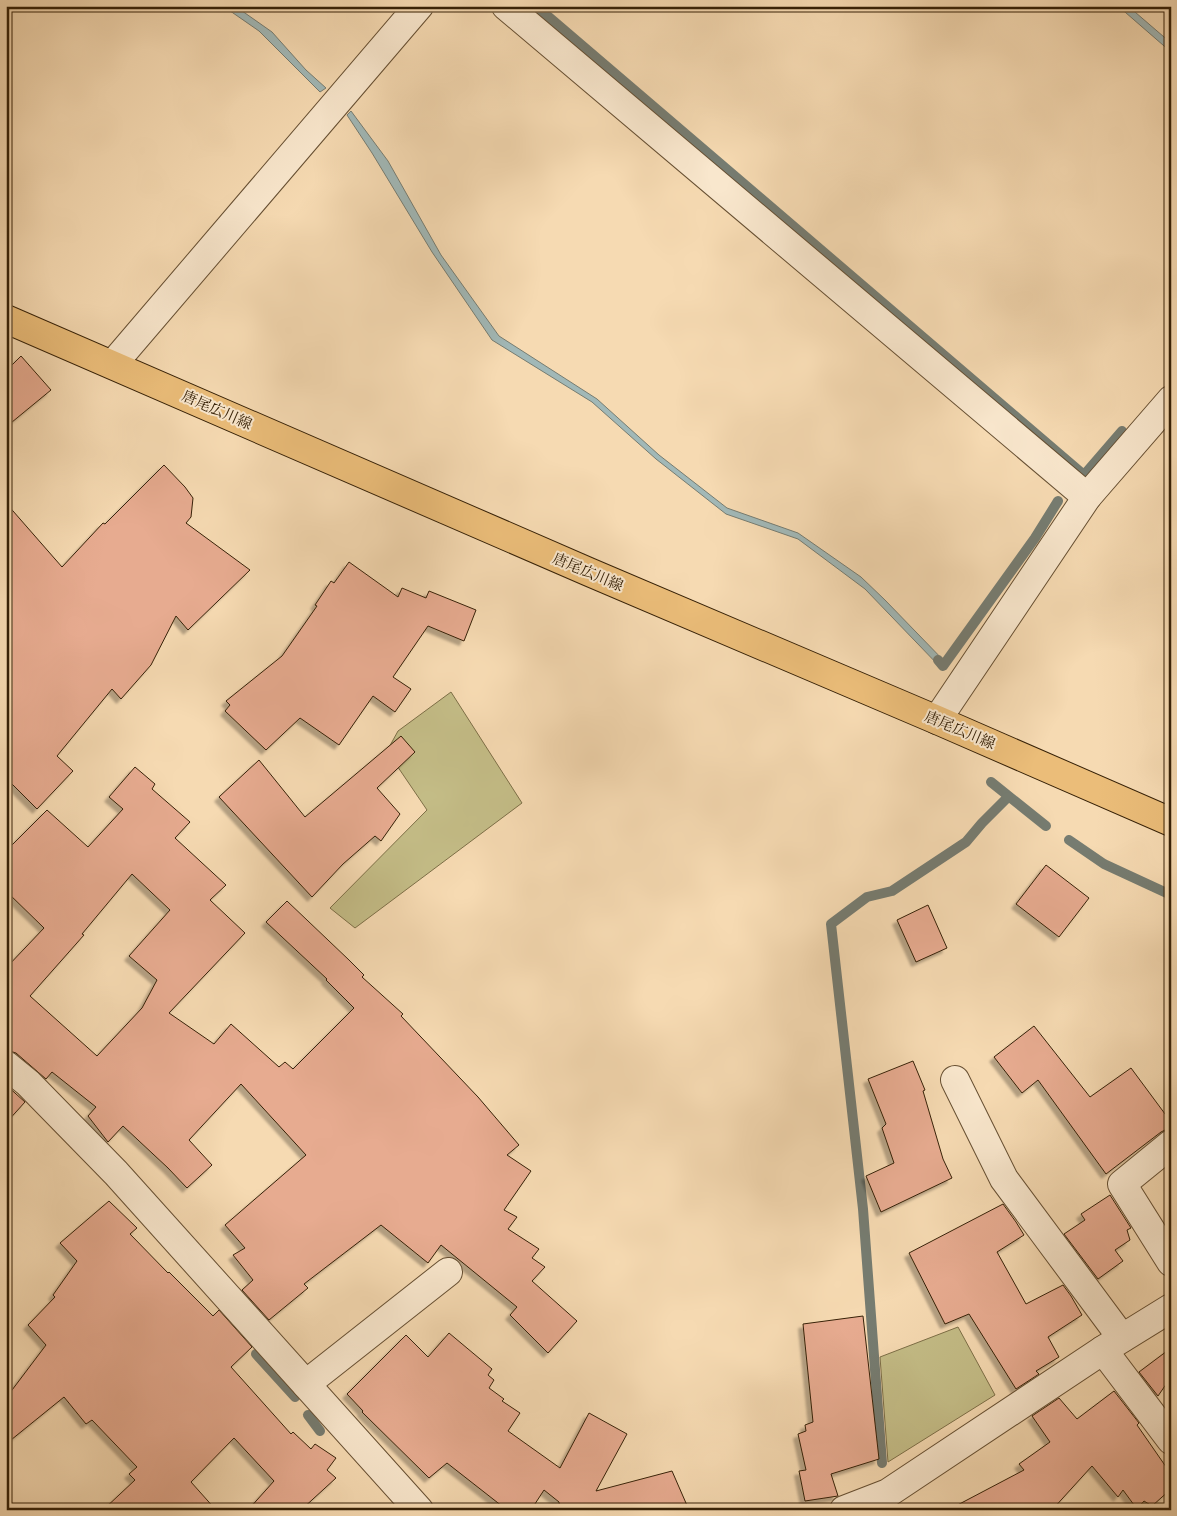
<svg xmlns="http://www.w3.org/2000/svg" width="1177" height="1516" font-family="Vollkorn,'Noto Serif JP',serif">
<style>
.green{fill:#c4bd87;stroke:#7d6f47}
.water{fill:#a1b8b7;stroke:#767c71}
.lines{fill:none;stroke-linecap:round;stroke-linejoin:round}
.stream{stroke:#767c71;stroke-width:10}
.building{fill:#e7ab90;stroke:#362107;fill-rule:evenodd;filter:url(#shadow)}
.minor-casing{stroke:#664f32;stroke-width:30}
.major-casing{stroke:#362107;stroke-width:30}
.minor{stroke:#f9e7cd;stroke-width:28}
.major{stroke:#ebbd79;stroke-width:28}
.labels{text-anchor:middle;stroke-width:4;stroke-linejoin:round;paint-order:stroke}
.street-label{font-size:15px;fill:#362107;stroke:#f9e7cd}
</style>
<defs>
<filter id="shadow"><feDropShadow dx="-4.5" dy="4.5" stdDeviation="1" flood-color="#0004"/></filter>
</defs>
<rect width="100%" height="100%" fill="#f6dab2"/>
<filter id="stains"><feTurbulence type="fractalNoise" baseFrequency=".004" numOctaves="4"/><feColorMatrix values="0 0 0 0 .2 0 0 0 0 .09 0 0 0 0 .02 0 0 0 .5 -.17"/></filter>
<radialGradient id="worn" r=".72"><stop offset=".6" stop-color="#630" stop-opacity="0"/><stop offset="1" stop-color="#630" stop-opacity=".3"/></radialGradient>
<g class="green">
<polygon points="451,692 522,803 355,928 330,908 427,810 387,751 398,731"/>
<polygon points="958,1327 995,1395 888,1462 880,1357"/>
</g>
<g class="water">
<polygon points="223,6 235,6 272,32 306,70 326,88 320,92 259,31"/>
<polygon points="1118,6 1128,6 1171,43 1171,52"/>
<polygon points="351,111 388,161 441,255 499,336 597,399 659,455 727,508 798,533 861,577 885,600 948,665 942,669 865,589 798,539 726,514 656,459 592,402 492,340 432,252 372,153 347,115"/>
</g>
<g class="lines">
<g class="stream">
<polyline points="536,6 1084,475 1122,431"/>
<polyline points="938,660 943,666 1035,538 1058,501"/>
<polyline points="991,782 1046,826"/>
<polyline points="1069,840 1104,864 1171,895"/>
<polyline points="256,1354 295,1397"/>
<polyline points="308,1415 320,1431"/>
<polyline points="882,1463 863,1209 831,924 867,897 892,891 966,842 982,823 1008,797"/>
</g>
</g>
<g class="building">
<polygon points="21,356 51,390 6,427 6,371"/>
<polygon points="164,465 185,487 193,498 191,517 186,523 250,570 188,630 176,616 151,665 121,699 112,689 57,756 73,771 37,809 6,778 6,503 62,567 103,523 105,524"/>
<polygon points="349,562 398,597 402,588 426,598 429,591 476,610 464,641 428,626 393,677 411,689 395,712 373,696 339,745 300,718 266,750 225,711 230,705 226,701 282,656 317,606 315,605 331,581 334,583"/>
<polygon points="401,736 415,752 377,788 400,814 381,841 375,836 343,864 312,897 219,797 259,760 305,817"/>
<path d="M135,767L155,784L152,789L190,822L175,838L226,885L210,900L245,933L169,1013L214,1044L231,1024L279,1067L285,1062L293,1069L354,1008L326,980L327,979L266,922L287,901L349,960L364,975L362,977L403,1014L401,1016L478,1097L519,1145L507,1155L531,1171L504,1210L517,1217L508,1229L539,1249L532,1258L545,1267L532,1281L577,1321L548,1353L510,1315L517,1307L441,1245L428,1263L381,1225L304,1284L308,1288L269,1320L242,1290L253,1280L233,1255L245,1248L225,1225L306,1155L241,1084L189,1140L212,1165L187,1188L168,1168L123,1126L108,1142L88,1116L96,1107L52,1072L46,1079L16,1053L6,1050V968L44,928L6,891V851L47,810L88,847L123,809L109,797ZM132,874L170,910L129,956L157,980L142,1008L97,1056L30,996L84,935L82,934Z"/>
<polygon points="1046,865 1089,898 1059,937 1016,904"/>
<polygon points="928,905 947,948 916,962 897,920"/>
<polygon points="1034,1026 1090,1097 1131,1068 1171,1122 1171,1127 1161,1132 1106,1174 1038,1080 1022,1093 994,1057"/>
<polygon points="913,1061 925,1090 923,1091 943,1159 952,1178 881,1212 866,1176 894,1163 882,1128 886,1124 868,1079"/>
<polygon points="6,1085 25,1102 6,1123"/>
<polygon points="1110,1195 1131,1228 1127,1230 1130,1240 1115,1250 1123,1261 1098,1279 1064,1234 1085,1220 1081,1214"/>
<polygon points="109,1201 137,1228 130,1234 168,1273 169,1272 213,1316 219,1310 252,1347 231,1367 291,1434 293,1432 311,1449 315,1444 336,1458 327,1470 336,1478 301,1510 248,1510 274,1481 234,1438 191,1482 216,1510 103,1510 135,1480 129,1474 137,1467 92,1420 86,1424 64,1397 6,1444 6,1398 46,1345 28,1325 55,1297 53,1295 77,1261 60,1243"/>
<polygon points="1003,1204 1016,1222 1024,1235 997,1252 1026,1304 1063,1285 1071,1296 1082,1315 1048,1337 1059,1357 1036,1371 1039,1374 1016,1389 969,1314 945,1324 909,1253"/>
<polygon points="863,1316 879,1459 831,1474 838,1496 805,1501 799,1471 806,1470 798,1434 806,1431 805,1425 813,1422 803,1324"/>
<polygon points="449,1333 492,1369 488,1375 494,1380 489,1388 504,1399 502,1401 520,1413 508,1431 560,1468 589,1413 627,1434 596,1491 672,1471 689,1510 560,1510 559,1502 544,1490 531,1510 507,1510 447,1463 429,1478 362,1412 363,1411 347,1394 406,1335 428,1357"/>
<polygon points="1171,1348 1171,1377 1158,1396 1139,1372"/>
<polygon points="1114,1391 1139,1423 1137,1425 1171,1474 1171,1489 1152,1506 1144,1501 1137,1509 1123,1490 1118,1497 1092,1466 1052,1510 948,1510 1024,1470 1019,1464 1050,1442 1032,1416 1059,1398 1077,1419"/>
</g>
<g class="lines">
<g class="minor-casing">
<g id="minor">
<polyline points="506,6 1087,497"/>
<polyline points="113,364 419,6"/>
<polyline points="937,720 1087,497 1171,400"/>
<polyline points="6,1065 28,1083 116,1173 419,1510"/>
<polyline points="955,1080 1004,1179 1122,1338"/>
<polyline points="1171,1144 1122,1184 1171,1262"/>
<polyline points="1103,1350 1171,1440"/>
<polyline points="306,1384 448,1272"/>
<polyline points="844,1510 888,1493 1103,1350 1171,1308"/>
</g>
</g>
<g class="major-casing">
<polyline id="major" points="6,319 589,572 937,720 1171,822"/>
</g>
<use href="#minor" class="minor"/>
<use href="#major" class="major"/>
</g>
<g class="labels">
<g class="street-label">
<text transform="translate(217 410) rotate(24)" y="5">唐尾広川線</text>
<text transform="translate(588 572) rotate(23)" y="5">唐尾広川線</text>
<text transform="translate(960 730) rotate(23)" y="5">唐尾広川線</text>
</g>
</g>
<rect width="1177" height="1516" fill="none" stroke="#f6dab2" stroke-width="25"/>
<rect x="8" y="8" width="1162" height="1501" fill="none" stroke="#362107" stroke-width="2.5"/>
<rect x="12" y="12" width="1152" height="1491" fill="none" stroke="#362107"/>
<rect width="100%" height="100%" filter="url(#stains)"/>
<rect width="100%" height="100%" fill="url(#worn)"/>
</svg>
